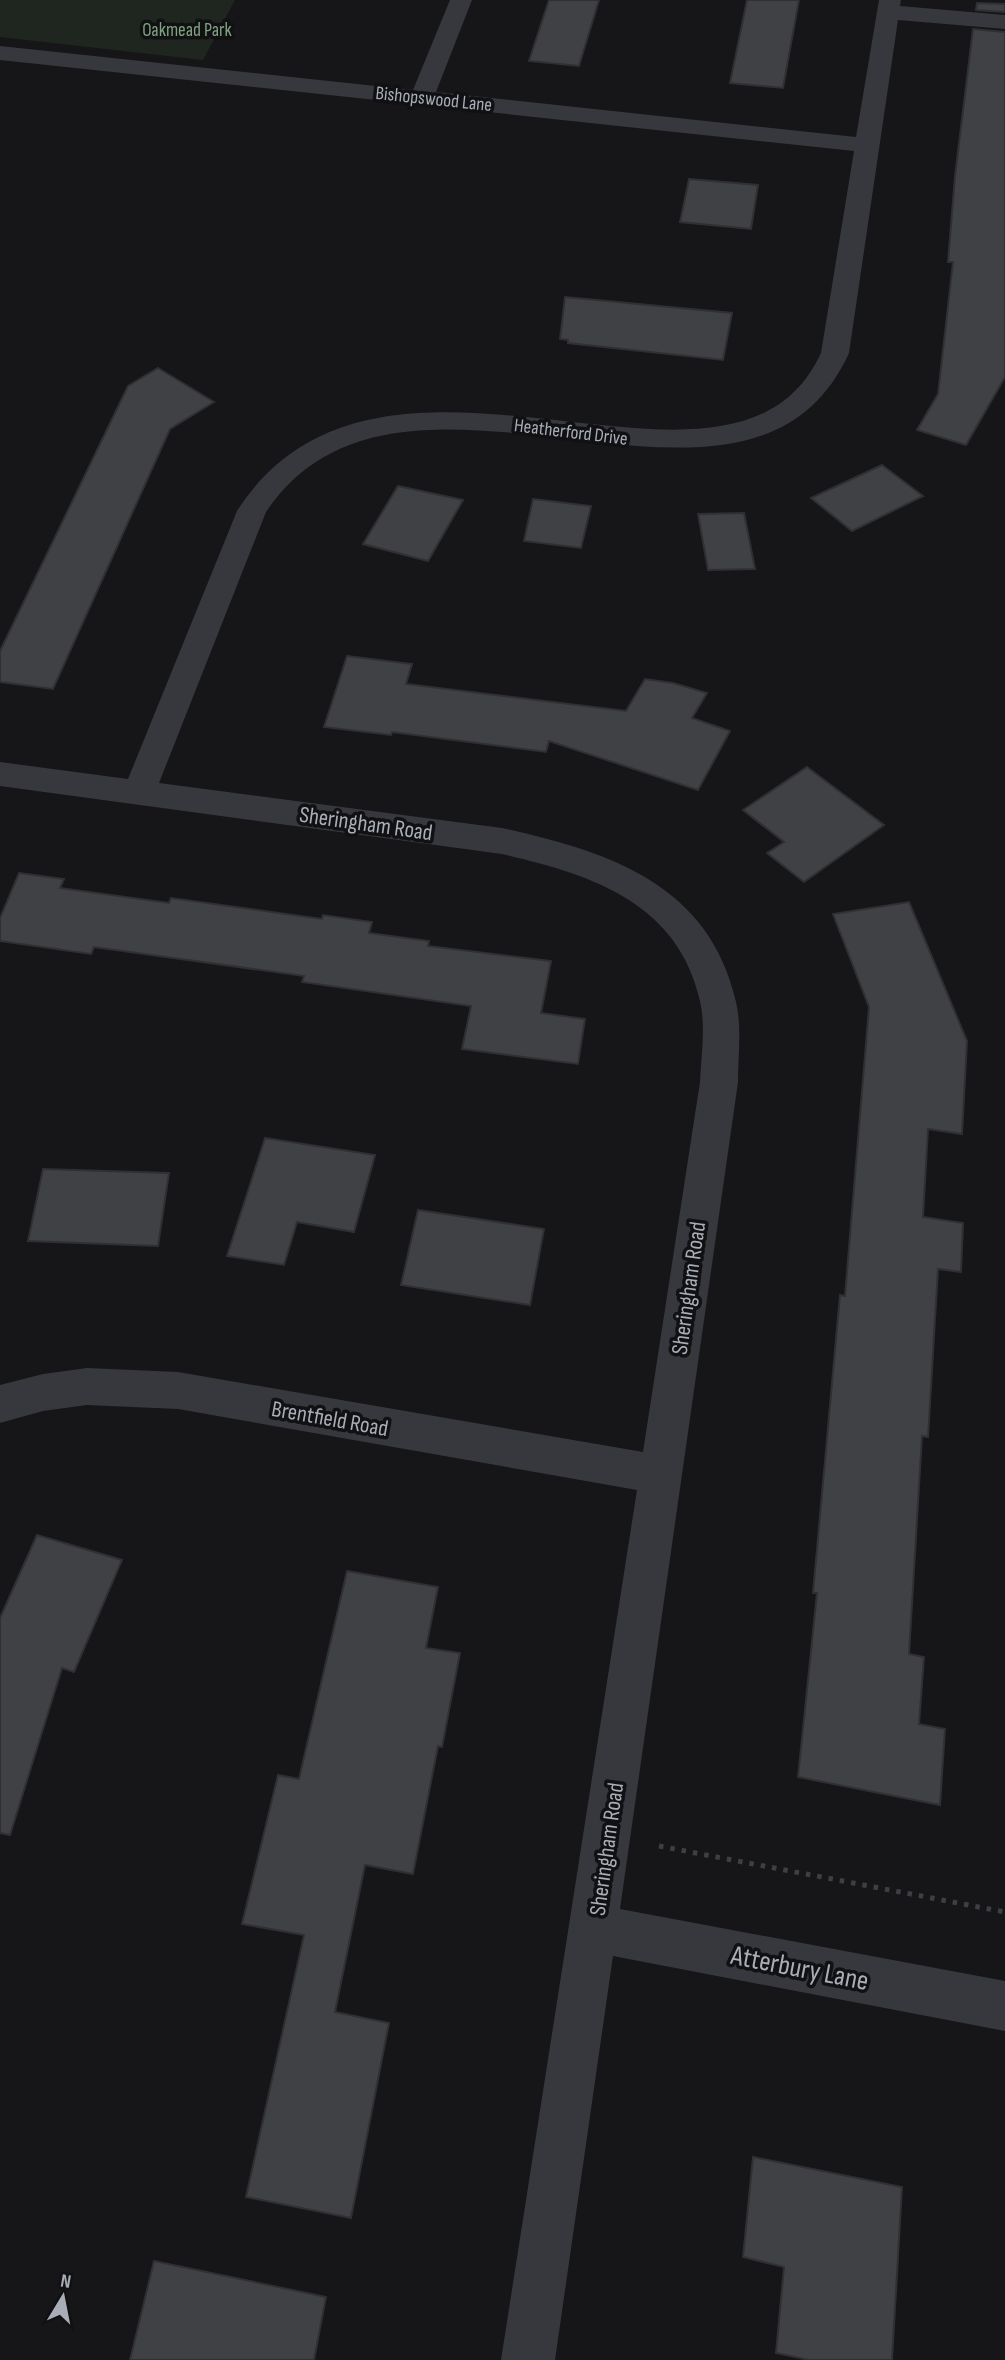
<svg xmlns="http://www.w3.org/2000/svg" width="1005" height="2360" font-family="'Sofia Sans Condensed',sans-serif">
<style>
.green{fill:#1e261f}
.building{fill:#404145;stroke:#303034;stroke-width:2}
.lines{fill:none;stroke-linecap:round;stroke-linejoin:round}
.path{stroke:#3d3f44;stroke-width:5;stroke-dasharray:4.5 7;stroke-linecap:butt}
.minor{fill:#37383d;fill-rule:evenodd}
.labels{text-anchor:middle;stroke-width:7;stroke-linejoin:round;paint-order:stroke}
.far-park-label{font-size:19px;fill:#7fa381;stroke:#111113}
.far-street-label{font-size:19px;fill:#a8adb8;stroke:#111113}
.street-label{font-size:23px;fill:#a8adb8;stroke:#111113}
.near-street-label{font-size:28px;fill:#a8adb8;stroke:#111113}
</style>
<rect width="100%" height="100%" fill="#161618"/>
<polygon class="green" points="0,0 235,0 203,60 0,37"/>
<g class="building">
<polygon points="549,0 599,0 579,66 529,61"/>
<polygon points="747,0 799,0 783,88 730,83"/>
<polygon points="977,3 1005,4 1005,12 976,10"/>
<polygon points="973,29 1005,32 1005,377 966,445 917,430 938,394 953,262 948,262 955,176"/>
<polygon points="689,179 758,185 751,229 680,222"/>
<polygon points="565,297 732,313 723,360 568,343 568,340 560,339"/>
<polygon points="158,368 214,402 170,429 53,689 0,682 0,651 128,386"/>
<polygon points="882,465 923,496 852,531 811,498"/>
<polygon points="398,486 463,500 428,561 363,544"/>
<polygon points="533,499 591,506 581,548 524,541"/>
<polygon points="744,513 755,569 708,570 698,514"/>
<polygon points="347,656 412,664 406,684 626,711 645,679 673,683 707,693 692,718 730,731 698,790 549,741 546,752 392,732 391,735 324,727"/>
<polygon points="807,767 884,825 804,882 767,853 784,842 743,810"/>
<polygon points="19,873 64,879 60,888 169,903 171,898 322,919 323,915 372,922 369,933 429,941 428,946 551,961 541,1013 585,1019 578,1064 462,1049 471,1006 302,982 304,976 94,947 91,954 0,941 0,918"/>
<polygon points="909,902 967,1041 962,1134 928,1129 923,1217 963,1223 961,1272 938,1269 928,1437 922,1436 909,1654 924,1657 919,1724 945,1729 940,1805 798,1777 817,1593 813,1593 840,1295 845,1296 869,1007 833,914"/>
<polygon points="265,1138 375,1155 354,1232 297,1222 284,1265 227,1256"/>
<polygon points="43,1169 169,1173 158,1246 28,1241"/>
<polygon points="418,1210 544,1229 530,1305 401,1285"/>
<polygon points="37,1535 122,1560 74,1672 62,1668 10,1835 0,1833 0,1618"/>
<polygon points="347,1571 438,1587 426,1648 460,1653 442,1747 438,1746 413,1874 365,1865 335,2012 389,2023 351,2218 246,2197 304,1935 242,1924 278,1775 299,1779"/>
<polygon points="753,2157 902,2187 892,2360 809,2360 776,2353 784,2267 743,2257"/>
<polygon points="154,2261 326,2297 314,2360 130,2360"/>
</g>
<g class="lines">
<polyline class="path" points="659,1846 1005,1912"/>
<path class="minor" d="M450,0H472L436,92L856,137L879,0H901L900,6L1005,15V29L898,20L849,353C748,575 403,308 266,512L159,783L502,828C608,852 709,883 736,1002C742,1027 738,1056 738,1082L620,1909L1005,1981V2031L613,1956L555,2360H501L637,1490L178,1409L87,1405L43,1411L0,1423V1385L43,1374L87,1368L178,1372L643,1452L700,1082C701,1056 706,1027 700,1001C678,902 590,874 502,854L0,786V762L128,779L237,511C383,285 732,546 821,353L854,151L0,60V46L413,90Z"/>
</g>
<g class="labels">
<g class="far-park-label">
<text x="187" y="36">Oakmead Park</text>
</g>
<g class="far-street-label">
<text transform="translate(434 98) rotate(6)" y="7">Bishopswood Lane</text>
<text transform="translate(571 431) rotate(7)" y="7">Heatherford Drive</text>
</g>
<g class="street-label">
<text transform="translate(366 823) rotate(8)" y="8">Sheringham Road</text>
<text transform="translate(688 1288) rotate(-82)" y="8">Sheringham Road</text>
<text transform="translate(330 1418) rotate(10)" y="8">Brentfield Road</text>
<text transform="translate(606 1849) rotate(-82)" y="8">Sheringham Road</text>
</g>
<g class="near-street-label">
<text transform="translate(800 1967) rotate(11)" y="10">Atterbury Lane</text>
</g>
</g>
<g transform="translate(63 2297) rotate(10)" stroke="#111113" stroke-width="5" paint-order="stroke">
<path d="M0-5L12 26L0 18L-12 26Z" fill="#a8adb8"/>
<text y="-10" font-size="19" font-weight="bold" text-anchor="middle" fill="#a8adb8">N</text>
</g>
</svg>
